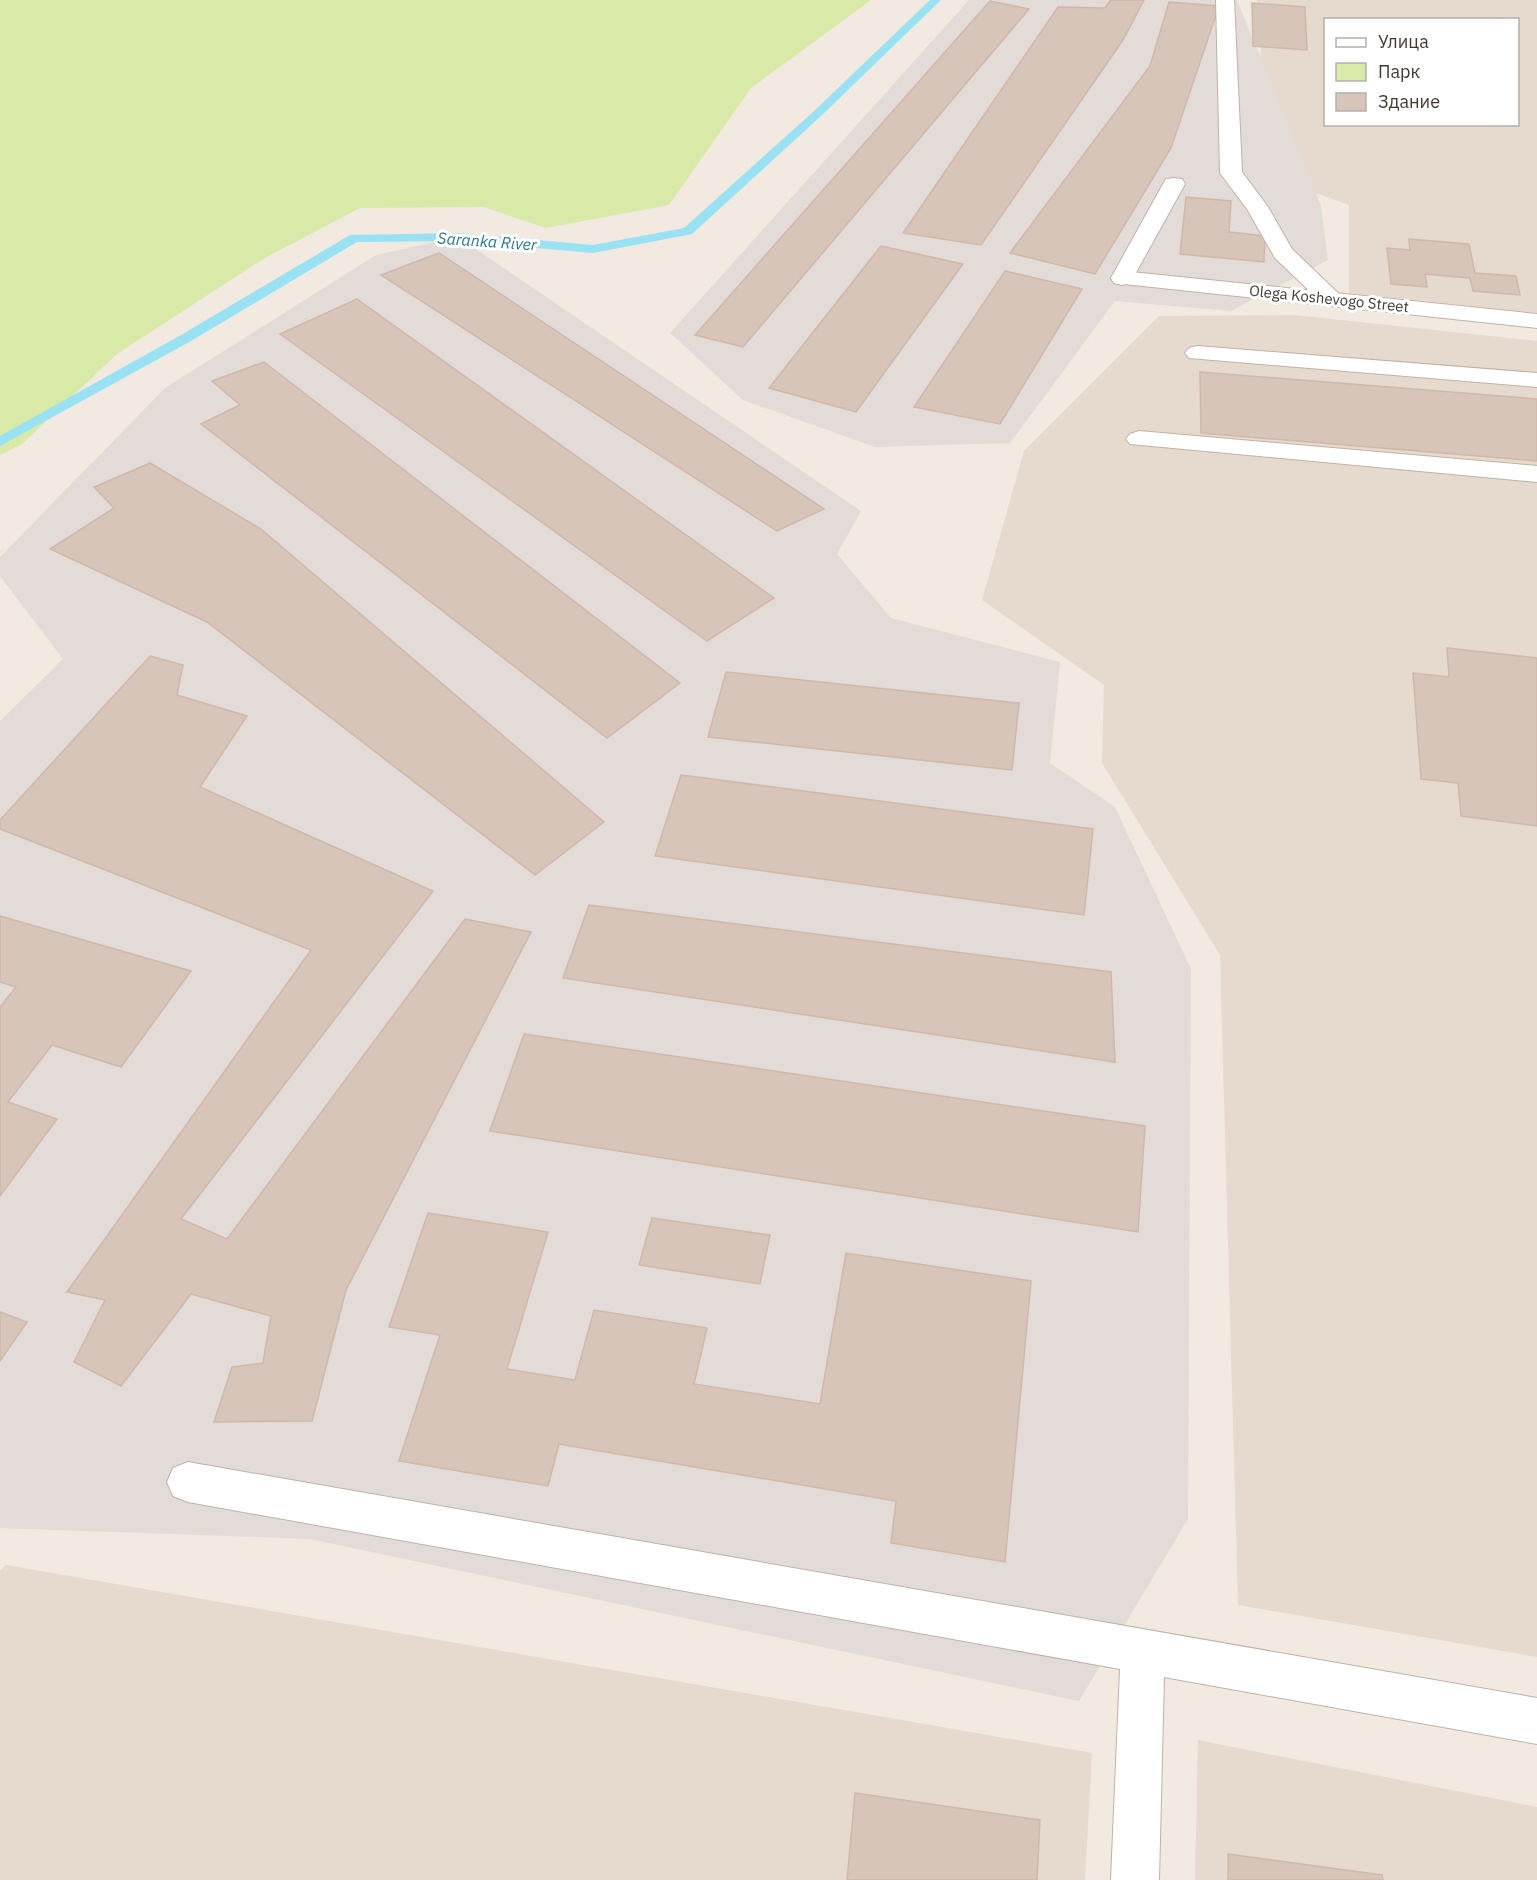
<svg xmlns="http://www.w3.org/2000/svg" width="1537" height="1880" font-family="'IBM Plex Sans',sans-serif">
<style>
.residential{fill:#e6dacf;fill-rule:evenodd}
.industrial{fill:#e3dbd7}
.green{fill:#d9e9a7}
.lines{fill:none;stroke-linecap:round;stroke-linejoin:round}
.stream{fill:#99e2f3;fill-rule:evenodd}
.building{fill:#d7c5b9;stroke:#cfb8a9;stroke-width:1.5}
.lane-casing{stroke:#c0b2a7;stroke-width:2}
.street-casing{stroke:#c0b2a7;stroke-width:2}
.lane{fill:#fff;fill-rule:evenodd}
.street{fill:#fff;fill-rule:evenodd}
.labels{text-anchor:middle;stroke-width:6;stroke-linejoin:round;paint-order:stroke}
.far-street-label{font-size:15px;fill:#433932;stroke:#fff}
.far-water-label{font-size:16px;font-style:italic;fill:#237b93;stroke:#fff}
</style>
<rect width="100%" height="100%" fill="#f2e9e1"/>
<g class="residential">
<path d="M1256,0H1537V313L1349,293V205L1242,166L1266,17ZM1326,20H1518V124H1326Z"/>
<polygon points="1294,315 1537,341 1537,1657 1238,1605 1220,955 1102,763 1104,685 982,600 1024,451 1159,316"/>
<polygon points="6,1565 1092,1753 1085,1880 0,1880 0,1571"/>
<polygon points="1198,1740 1537,1807 1537,1880 1195,1880"/>
</g>
<g class="industrial">
<polygon points="969,0 1237,0 1321,206 1328,260 1231,311 1115,301 1010,443 875,447 743,400 670,333"/>
<polygon points="458,237 861,511 837,554 891,618 1060,662 1050,763 1115,807 1191,969 1188,1519 1079,1701 310,1539 0,1528 0,721 63,659 0,576 0,557 165,388 376,255"/>
</g>
<polygon class="green" points="0,0 871,0 751,88 669,205 546,228 484,207 360,208 263,259 117,354 22,444 0,455"/>
<g class="lines">
<polygon class="stream" points="930,0 941,0 821,116 692,234 593,253 458,241 357,242 191,341 0,446 0,436 181,335 350,235 458,233 593,245 684,228 813,112"/>
</g>
<g class="building">
<polygon points="1111,0 1144,0 1123,40 981,245 903,233 1058,7 1105,8"/>
<polygon points="990,1 1029,9 743,347 695,335"/>
<polygon points="1169,2 1219,6 1171,148 1095,274 1010,253 1150,66"/>
<polygon points="1252,3 1305,7 1307,50 1253,46"/>
<polygon points="1186,197 1231,201 1229,232 1265,236 1264,262 1180,254"/>
<polygon points="1409,239 1469,244 1475,273 1516,276 1520,295 1473,291 1470,278 1425,274 1427,287 1391,284 1387,248 1410,250"/>
<polygon points="881,246 963,264 856,412 769,388"/>
<polygon points="439,253 824,509 777,531 381,275"/>
<polygon points="1005,271 1082,289 1000,424 914,407"/>
<polygon points="357,299 774,598 707,641 280,334"/>
<polygon points="264,362 680,683 607,738 201,424 240,405 212,381"/>
<polygon points="1200,372 1537,399 1537,461 1201,433"/>
<polygon points="150,463 261,529 604,822 535,875 207,622 50,549 114,508 94,487"/>
<polygon points="1447,648 1537,658 1537,826 1461,816 1458,783 1421,779 1413,673 1449,677"/>
<polygon points="150,656 183,665 177,695 247,716 200,787 433,891 181,1219 227,1239 465,919 531,932 346,1290 312,1421 214,1422 232,1367 263,1363 271,1316 191,1294 121,1386 74,1362 105,1300 67,1292 311,950 0,829 0,820"/>
<polygon points="726,672 1019,703 1012,770 708,737"/>
<polygon points="681,775 1093,829 1084,915 655,856"/>
<polygon points="589,905 1111,972 1115,1062 563,978"/>
<polygon points="0,916 191,971 121,1067 52,1045 8,1102 57,1119 0,1196 0,1007 16,987 0,982"/>
<polygon points="524,1034 1145,1126 1138,1232 490,1131"/>
<polygon points="428,1213 548,1232 507,1369 575,1380 594,1310 707,1328 694,1384 820,1404 846,1253 1031,1281 1005,1562 891,1543 896,1501 559,1444 548,1486 399,1461 440,1335 389,1327"/>
<polygon points="652,1218 770,1235 760,1284 639,1265"/>
<polygon points="0,1312 27,1322 0,1361"/>
<polygon points="855,1793 1040,1820 1037,1880 847,1880"/>
<polygon points="1228,1854 1382,1875 1383,1880 1228,1880"/>
</g>
<g class="lines">
<g class="lane-casing">
<g id="lane">
<polygon points="1216,0 1234,0 1242,172 1268,207 1292,249 1339,294 1343,299 1339,304 1331,306 1323,304 1275,258 1247,209 1220,173"/>
<polygon points="1174,178 1182,179 1185,184 1133,278 1130,283 1122,285 1114,283 1111,278 1163,184 1166,179"/>
<polygon points="1197,346 1537,373 1537,387 1189,358 1185,353 1189,348"/>
<polygon points="1139,431 1537,466 1537,482 1130,444 1126,439 1130,434"/>
</g>
</g>
<g class="street-casing">
<g id="street">
<polygon points="1122,271 1537,314 1537,328 1114,283 1111,278 1114,273"/>
<polygon points="188,1462 1537,1698 1537,1744 1164,1677 1159,1880 1111,1880 1120,1669 188,1502 173,1496 167,1482 173,1468"/>
</g>
</g>
<use href="#lane" class="lane"/>
<use href="#street" class="street"/>
</g>
<g class="labels">
<g class="far-street-label">
<text transform="translate(1329 299) rotate(6)" y="5">Olega Koshevogo Street</text>
</g>
<g class="far-water-label">
<text transform="translate(487 241) rotate(4)" y="6">Saranka River</text>
</g>
</g>
<rect x="1324" y="18" width="195" height="108" fill="#ffffff" stroke="#b4b0ad" stroke-width="1.5"/>
<rect x="1336" y="38" width="30" height="9" fill="#ffffff" stroke="#b4b0ad" stroke-width="1.5"/>
<text x="1378" y="48" font-size="18" fill="#433932">Улица</text>
<rect x="1336" y="63" width="30" height="18" fill="#d9e9a7" stroke="#b4b0ad" stroke-width="1.5"/>
<text x="1378" y="78" font-size="18" fill="#433932">Парк</text>
<rect x="1336" y="93" width="30" height="18" fill="#d7c5b9" stroke="#b4b0ad" stroke-width="1.5"/>
<text x="1378" y="108" font-size="18" fill="#433932">Здание</text>
</svg>
